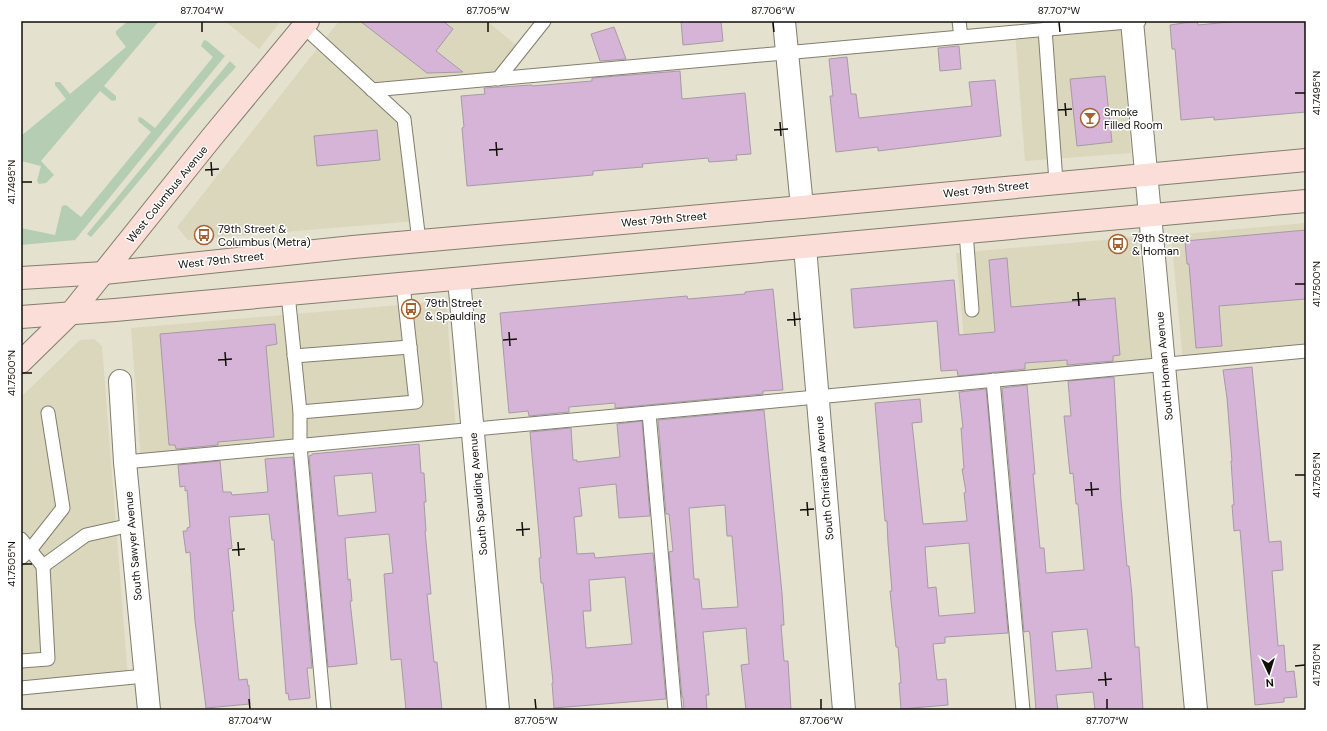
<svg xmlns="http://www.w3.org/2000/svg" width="1327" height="731" font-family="'DM Sans',sans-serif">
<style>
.built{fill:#dbd7bc}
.green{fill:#b5ceb3}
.building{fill:#d5b4d7;stroke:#a79aa8;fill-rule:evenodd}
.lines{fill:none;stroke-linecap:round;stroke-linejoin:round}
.lane-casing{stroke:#817e6d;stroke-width:15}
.street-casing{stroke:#817e6d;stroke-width:24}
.secondary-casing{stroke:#817e6d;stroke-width:24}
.lane{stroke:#fff;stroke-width:13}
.street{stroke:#fff;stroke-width:22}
.secondary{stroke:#fbded7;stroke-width:22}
.ticks{fill:none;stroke:#100e08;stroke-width:1.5}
.labels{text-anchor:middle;stroke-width:3;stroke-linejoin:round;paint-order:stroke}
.poi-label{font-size:11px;fill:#100e08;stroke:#fff;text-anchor:start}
.street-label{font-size:11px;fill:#100e08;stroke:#fff}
.neatline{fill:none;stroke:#100e08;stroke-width:1.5}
.ticks-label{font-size:10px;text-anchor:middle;fill:#100e08}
</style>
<rect width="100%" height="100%" fill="#e4e1ce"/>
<g class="built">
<polygon points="225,21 281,21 259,49"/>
<polygon points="339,21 487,21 521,49 498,79 372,90 404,119 417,221 188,240 177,227"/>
<polygon points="1121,22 1131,153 1025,161 1015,32"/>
<polygon points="1306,223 1306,351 1183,362 1171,235"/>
<polygon points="1137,237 1154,365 968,383 956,253"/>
<polygon points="446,301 456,431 141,461 131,328"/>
<polygon points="94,339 102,346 128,678 21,688 21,397 80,340"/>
</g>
<g class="green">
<polygon points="128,21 159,21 104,86 116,96 116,100 112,101 100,91 41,161 54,175 46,183 39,184 37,181 41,166 21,161 21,136 66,99 55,85 55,82 60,82 70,94 126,47 116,34 116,31"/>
<polygon points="204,40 207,41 225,56 75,240 21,245 21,228 55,235 62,206 66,205 81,217 151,132 139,122 138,120 139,117 142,118 155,128 213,57 201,46"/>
<path d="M230,61L236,67C185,121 141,182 91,237L87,234Z"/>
</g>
<g class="building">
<polygon points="360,21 443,21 453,29 436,51 463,72 427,73"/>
<polygon points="681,21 721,21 723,41 683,45"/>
<polygon points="1197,21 1198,25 1240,21 1304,21 1306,36 1306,112 1214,120 1214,117 1181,120 1175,49 1172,49 1170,25"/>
<polygon points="614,27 626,59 600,61 591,34"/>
<polygon points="959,46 961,69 940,71 938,48"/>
<polygon points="847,57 851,94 856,94 859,118 972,106 969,82 995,80 1001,136 878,151 878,147 836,152 830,96 833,96 829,59"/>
<polygon points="680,71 682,99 745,93 751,154 736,155 737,160 709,162 708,158 642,164 643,167 593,171 593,175 467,186 462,128 464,127 461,96 485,94 484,88 532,85 532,86 592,81 592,78"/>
<polygon points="1105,76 1112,142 1077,146 1070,79"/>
<polygon points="377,130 380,160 317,166 314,136"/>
<polygon points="1306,230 1306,299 1219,306 1222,346 1196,348 1189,264 1187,264 1185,241"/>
<polygon points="1007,258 1011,307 1115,298 1120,355 1113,356 1113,361 1067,365 1067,360 1025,363 1025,369 958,376 957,370 941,371 937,321 854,328 851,289 954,280 959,335 995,332 989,260"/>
<polygon points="773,289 783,390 763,391 763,394 615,408 615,403 569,407 569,412 529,416 528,411 509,413 500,313 687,296 688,299 745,294 745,292"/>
<polygon points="275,324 277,344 266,346 274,437 218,442 218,445 176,449 175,445 169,445 160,334"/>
<polygon points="1252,367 1269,542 1281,541 1283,570 1272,571 1278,646 1284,645 1286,672 1294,671 1297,697 1284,698 1284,702 1255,705 1240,530 1234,531 1232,505 1234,505 1231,461 1232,461 1227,398 1223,370"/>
<path d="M1114,377L1121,500L1127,566H1129L1132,595L1135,647H1139L1143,710H1095L1093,692L1056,695L1058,710H1036L1030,635L1029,631L1024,632L1002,388L1027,385L1035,474H1033L1040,548H1044L1046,573L1084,570L1078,504H1076L1073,473L1070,474L1064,416H1071L1068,381ZM1087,629L1092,668L1056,671L1052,632Z"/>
<path d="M986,389L1008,633L945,637V643L933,644L937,680L946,679L948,705L901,709L899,683H901L898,647H896L890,591H892L888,543L887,521H885L875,403L920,399L922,422L912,423L923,524L967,521L964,493L966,492L962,469H964L961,428H963L959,392ZM969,543L975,613L939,616L936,587L928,588L925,547Z"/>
<path d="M764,410L782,593L784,625H781L784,661H788L791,710H746L741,665L749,664L746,628L703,632L709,695H706L707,710H684L683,697H682L669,552L673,551L669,514H666L658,420ZM725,505L727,536H732L738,607L702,609L699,579H694L689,508Z"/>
<path d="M642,421L650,516L619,518L616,484L579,488L582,516L574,517L577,554L594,553L595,558L653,553L666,699L554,708L552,683L553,682L543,583H541L539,558H541L530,432L571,428L573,460H577V462L620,457L617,424ZM625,577L632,644L586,648L583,611H591L589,580Z"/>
<path d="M419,444L421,473H424L426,502H424L426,531H425L431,594H427L434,662H437L442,710H406L401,659L391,660L384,574L393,573L389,534L345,538L348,580L350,579L352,601H350L357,664L328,667L309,456L312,455V454ZM372,473L376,512L338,516L334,476Z"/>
<polygon points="293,457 312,668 307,668 310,698 289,700 288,693 286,694 274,540 272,540 269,514 229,517 232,548 228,549 234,611 232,611 239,680 247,679 248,686 249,685 250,704 206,708 195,621 190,552 186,553 183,531 187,531 187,528 190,527 187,490 185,491 185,486 180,487 178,465 220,461 223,492 231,492 232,495 268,492 265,459"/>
</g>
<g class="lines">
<g class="lane-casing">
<g id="lane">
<polyline points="959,21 961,37"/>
<polyline points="303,26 404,119 419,241"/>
<polyline points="1045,29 1056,182"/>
<polyline points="498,79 544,21"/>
<polyline points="372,90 1139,21"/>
<polyline points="966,232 972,310"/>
<polyline points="288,294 300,412 300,446 324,710"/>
<polyline points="294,356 410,347"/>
<polyline points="993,380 1023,710"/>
<polyline points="300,412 416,402 403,284"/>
<polyline points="649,413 675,710"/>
<polyline points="125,462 1306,351"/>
<polyline points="21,539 43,566 86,535 131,525"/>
<polyline points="21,558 30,550 63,508 48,413"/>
<polyline points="21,661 48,659 43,566"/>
<polyline points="21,688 145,676"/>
</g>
</g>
<g class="street-casing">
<g id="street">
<polyline points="784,21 802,207"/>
<polyline points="1132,21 1196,710"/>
<polyline points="805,247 844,710"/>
<polyline points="459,279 498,710"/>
<polyline points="120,381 125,462 149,710"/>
</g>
</g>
<g class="secondary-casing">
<g id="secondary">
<polyline points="21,278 104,273 353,247 802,207 1306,160"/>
<polyline points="21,317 115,310 1306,201"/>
<polyline points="21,362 71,313 212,137 308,21"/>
</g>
</g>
<use href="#lane" class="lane"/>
<use href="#street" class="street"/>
<use href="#secondary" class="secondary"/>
</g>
<path class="ticks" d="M202,22V32M488,22V32M773,22L774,32M1059,22L1060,32M1295,93H1305M1065,103L1066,116M1058,110L1072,109M780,122L781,136M774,130L788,129M496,142L497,156M489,150L503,149M211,162L212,176M205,170L219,169M22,182H32M1295,284H1305M1078,292L1079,306M1072,300L1086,299M794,312L795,326M787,320L801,319M509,332L510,346M503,340L517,339M225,352L226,366M218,360L232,359M22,373H32M1295,475H1305M1091,482L1092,496M1085,490L1099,489M807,502L808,516M800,510L814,509M522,522L523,536M516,530L530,529M238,542L239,556M232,550L245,549M22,564H32M1295,666L1305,665M1105,672L1106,686M1098,680L1112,679M249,699L250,709M535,699L536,709M821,699V709M1107,699V709"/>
<defs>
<g id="bar-ring" transform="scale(1)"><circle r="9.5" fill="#fff" stroke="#a66232" stroke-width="1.5"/><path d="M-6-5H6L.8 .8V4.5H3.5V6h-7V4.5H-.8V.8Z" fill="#a66232"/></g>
<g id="bus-ring" transform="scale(1)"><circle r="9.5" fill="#fff" stroke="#a66232" stroke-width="1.5"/><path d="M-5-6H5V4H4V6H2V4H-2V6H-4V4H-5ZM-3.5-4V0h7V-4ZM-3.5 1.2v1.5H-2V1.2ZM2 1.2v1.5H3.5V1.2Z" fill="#a66232"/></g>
</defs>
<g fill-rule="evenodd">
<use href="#bar-ring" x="1090" y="118"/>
<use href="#bus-ring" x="204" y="235"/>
<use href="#bus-ring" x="1118" y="244"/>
<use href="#bus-ring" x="411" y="309"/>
</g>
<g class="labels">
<g class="poi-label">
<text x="1104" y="116">Smoke<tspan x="1104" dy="13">Filled Room</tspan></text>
<text x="218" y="233">79th Street &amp;<tspan x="218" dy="13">Columbus (Metra)</tspan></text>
<text x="1132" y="242">79th Street<tspan x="1132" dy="13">&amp; Homan</tspan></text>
<text x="425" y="307">79th Street<tspan x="425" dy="13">&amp; Spaulding</tspan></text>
</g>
<g class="street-label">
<text transform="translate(986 189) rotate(-6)" y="4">West 79th Street</text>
<text transform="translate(167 194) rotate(-51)" y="4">West Columbus Avenue</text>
<text transform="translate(664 219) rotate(-5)" y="4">West 79th Street</text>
<text transform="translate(221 260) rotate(-6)" y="4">West 79th Street</text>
<text transform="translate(1164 366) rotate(-95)" y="4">South Homan Avenue</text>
<text transform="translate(824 478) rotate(-95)" y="4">South Christiana Avenue</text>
<text transform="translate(478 494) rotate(-95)" y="4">South Spaulding Avenue</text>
<text transform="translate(133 546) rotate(-95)" y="4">South Sawyer Avenue</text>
</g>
</g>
<rect width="1327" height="731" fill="none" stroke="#ffffff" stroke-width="44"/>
<g transform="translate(1269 673) rotate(176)" stroke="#ffffff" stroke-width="3" paint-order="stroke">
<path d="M0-3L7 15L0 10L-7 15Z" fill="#100e08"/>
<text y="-6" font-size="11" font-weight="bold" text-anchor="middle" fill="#100e08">N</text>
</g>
<rect x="22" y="22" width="1283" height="687" class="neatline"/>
<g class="ticks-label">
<text x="202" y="14">87.704°W</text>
<text x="488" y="14">87.705°W</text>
<text x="773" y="14">87.706°W</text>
<text x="1059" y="14">87.707°W</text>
<text transform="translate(1316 93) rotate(-90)" y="4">41.7495°N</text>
<text transform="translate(11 182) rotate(-90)" y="4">41.7495°N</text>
<text transform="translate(1316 284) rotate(-90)" y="4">41.7500°N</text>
<text transform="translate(11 373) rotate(-90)" y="4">41.7500°N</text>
<text transform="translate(1316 475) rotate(-90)" y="4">41.7505°N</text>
<text transform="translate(11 564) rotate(-90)" y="4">41.7505°N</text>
<text transform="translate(1316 665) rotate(-90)" y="4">41.7510°N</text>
<text x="250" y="724">87.704°W</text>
<text x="536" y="724">87.705°W</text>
<text x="821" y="724">87.706°W</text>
<text x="1107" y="724">87.707°W</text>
</g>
</svg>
